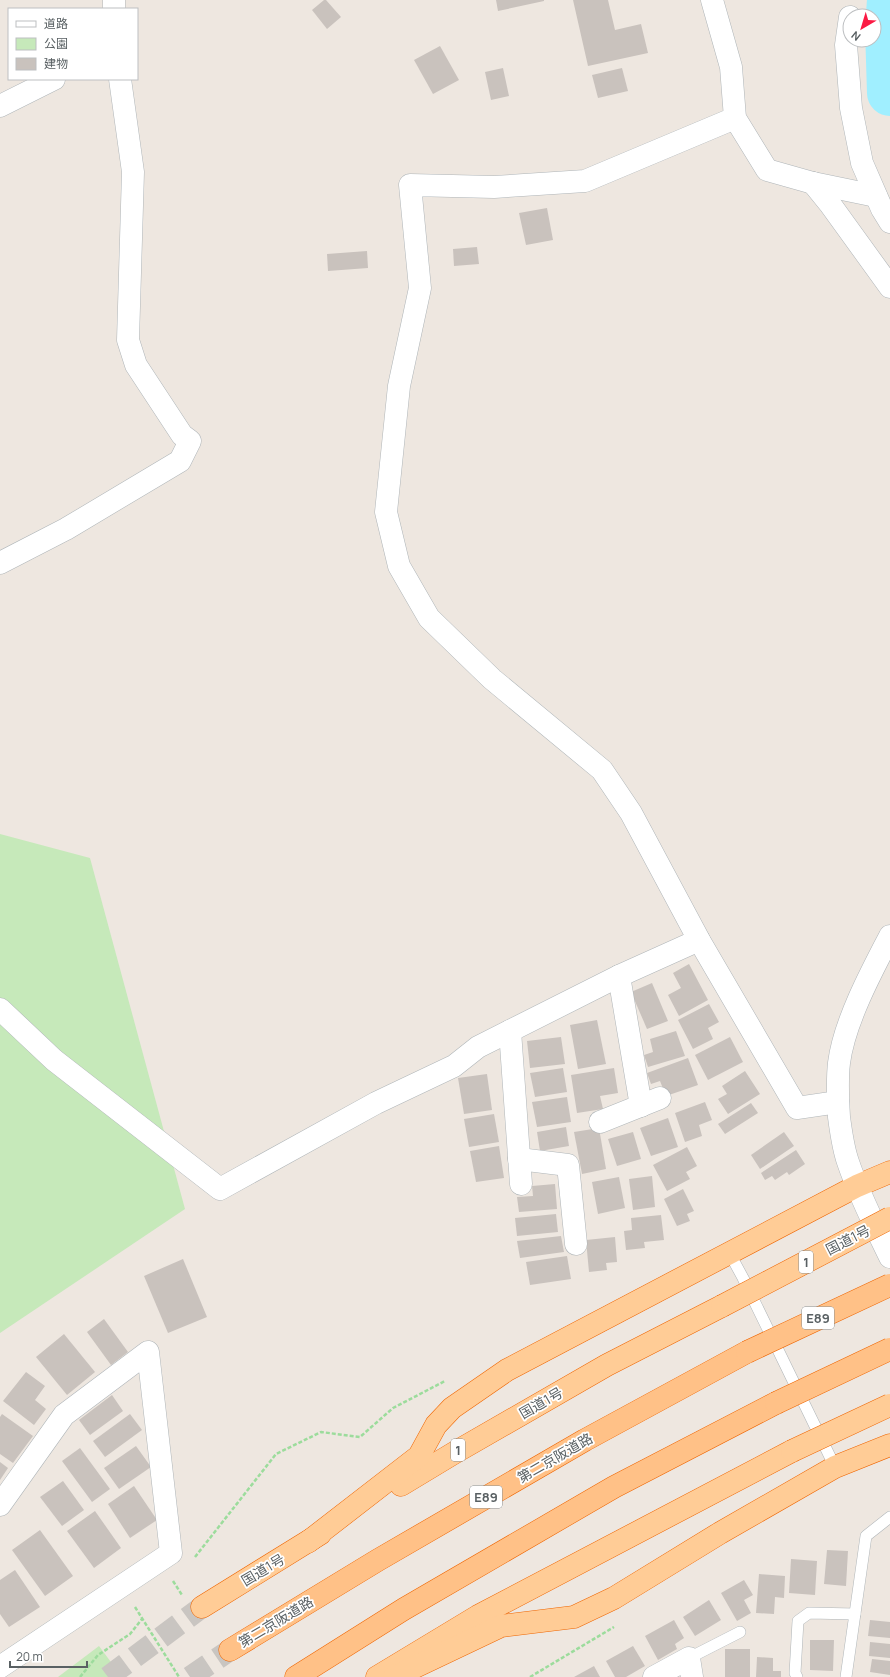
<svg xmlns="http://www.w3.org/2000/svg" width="890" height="1677" font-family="Manrope,'Noto Sans JP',sans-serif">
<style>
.green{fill:#c6e9ba}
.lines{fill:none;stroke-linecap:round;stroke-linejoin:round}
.river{stroke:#a0efff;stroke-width:46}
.building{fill:#c9c2bd}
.trunk-tunnel{stroke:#c9c5c1;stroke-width:22;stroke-dasharray:22 11;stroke-linecap:butt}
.motorway-tunnel{stroke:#c9c5c1;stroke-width:22;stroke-dasharray:22 11;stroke-linecap:butt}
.service-casing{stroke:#afb5b8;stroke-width:12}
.minor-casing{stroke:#afb5b8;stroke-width:23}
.tertiary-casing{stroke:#afb5b8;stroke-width:23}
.trunk-casing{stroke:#ef6500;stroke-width:23}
.motorway-casing{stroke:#ef6500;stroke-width:23}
.path{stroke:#9cdc9c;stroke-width:2.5;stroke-dasharray:4 2;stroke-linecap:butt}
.service{stroke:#fff;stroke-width:11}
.minor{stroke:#fff;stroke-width:22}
.tertiary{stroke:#fff;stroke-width:22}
.trunk{stroke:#ffcc96;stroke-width:22}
.motorway{stroke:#ffc187;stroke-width:22}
.trunk-bridge-casing{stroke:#ef6500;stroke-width:23;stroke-linecap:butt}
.motorway-bridge-casing{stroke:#ef6500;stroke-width:23;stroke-linecap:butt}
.trunk-bridge{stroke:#ffcc96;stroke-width:22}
.motorway-bridge{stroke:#ffc187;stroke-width:22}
.labels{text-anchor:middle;stroke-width:3.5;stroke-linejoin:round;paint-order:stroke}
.shield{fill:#fff;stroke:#8b9092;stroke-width:1}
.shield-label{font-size:13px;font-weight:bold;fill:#596063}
.street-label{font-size:14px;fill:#596063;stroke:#fff}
</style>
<rect width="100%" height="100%" fill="#eee7e0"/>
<g class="green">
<polygon points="0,834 90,858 185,1209 0,1333"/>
<polygon points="99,1646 122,1677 58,1677"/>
</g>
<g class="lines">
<polyline class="river" points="890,0 888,28 890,93"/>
</g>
<g class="building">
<polygon points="324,0 326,0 341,17 327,29 312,10"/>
<polygon points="496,0 544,0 544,1 498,11"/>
<polygon points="573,0 608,0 615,30 641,24 648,53 588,66"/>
<polygon points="440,46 459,80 433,94 414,60"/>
<polygon points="503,68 509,96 491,100 485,72"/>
<polygon points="622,68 628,91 598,98 592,75"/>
<polygon points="547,208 553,240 526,245 519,213"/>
<polygon points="477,247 479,264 454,266 453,249"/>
<polygon points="367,251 368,268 328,271 327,254"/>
<polygon points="689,964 708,1000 679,1016 668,995 681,988 673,973"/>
<polygon points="652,983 668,1021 647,1029 631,992"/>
<polygon points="709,1004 719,1022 708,1028 713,1039 693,1049 678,1020"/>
<polygon points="597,1020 606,1064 578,1069 570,1025"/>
<polygon points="676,1031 685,1056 648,1067 644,1055 653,1052 650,1039"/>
<polygon points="561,1037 565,1064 530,1068 527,1041"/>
<polygon points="730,1037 743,1062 708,1080 695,1055"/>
<polygon points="688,1058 698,1085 666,1096 660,1081 651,1084 647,1073"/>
<polygon points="563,1068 567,1092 535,1097 530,1073"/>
<polygon points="614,1068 618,1093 600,1096 603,1109 577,1113 571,1075"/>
<polygon points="745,1071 760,1094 728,1114 718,1099 727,1094 722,1086"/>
<polygon points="487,1074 492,1110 464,1114 458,1078"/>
<polygon points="567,1097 571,1122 537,1127 532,1102"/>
<polygon points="705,1102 712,1120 699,1125 702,1136 685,1142 675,1113"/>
<polygon points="751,1103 758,1113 725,1134 718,1124"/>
<polygon points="494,1114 499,1142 469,1147 464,1119"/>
<polygon points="668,1118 678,1147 651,1156 640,1128"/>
<polygon points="566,1127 569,1146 540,1151 537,1132"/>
<polygon points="599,1128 606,1169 582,1174 574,1132"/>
<polygon points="633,1132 641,1159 617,1166 608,1139"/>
<polygon points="784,1132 794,1146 760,1169 751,1155"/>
<polygon points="499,1146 504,1178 476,1182 470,1151"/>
<polygon points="687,1147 697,1166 686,1172 690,1179 667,1191 653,1165"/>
<polygon points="796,1150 805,1164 789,1175 787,1172 775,1180 772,1176 765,1180 761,1173"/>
<polygon points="652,1176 655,1207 633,1210 629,1179"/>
<polygon points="619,1177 625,1208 598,1214 592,1182"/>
<polygon points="555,1184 557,1209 519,1212 517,1197 533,1196 532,1186"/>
<polygon points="683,1189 694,1211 687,1214 690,1221 677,1226 664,1199"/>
<polygon points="556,1214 558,1232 517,1236 515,1218"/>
<polygon points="661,1215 664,1240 644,1242 645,1248 626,1250 624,1231 632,1230 631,1218"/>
<polygon points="561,1236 564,1252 520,1258 517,1241"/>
<polygon points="615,1237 617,1262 606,1263 607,1270 589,1272 586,1240"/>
<polygon points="567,1256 571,1279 530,1285 526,1262"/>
<polygon points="183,1259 207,1317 168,1333 144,1276"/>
<polygon points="104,1319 128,1352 111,1365 87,1332"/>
<polygon points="64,1334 95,1372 67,1395 36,1357"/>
<polygon points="26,1372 45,1386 35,1400 46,1409 34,1425 3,1401"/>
<polygon points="112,1395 123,1411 90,1435 79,1420"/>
<polygon points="2,1414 33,1436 13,1463 0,1454 0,1417"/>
<polygon points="130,1414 142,1430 105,1457 93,1441"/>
<polygon points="136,1446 151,1467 119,1489 104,1468"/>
<polygon points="80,1448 110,1489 92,1502 62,1461"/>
<polygon points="0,1462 8,1468 0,1480"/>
<polygon points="63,1481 84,1510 62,1526 40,1497"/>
<polygon points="134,1486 157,1520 130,1538 108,1504"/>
<polygon points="95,1511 121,1548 94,1568 67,1531"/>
<polygon points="40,1530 73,1576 45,1596 12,1550"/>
<polygon points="827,1550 848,1551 846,1586 824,1584"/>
<polygon points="791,1559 817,1561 815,1595 789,1593"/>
<polygon points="15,1570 40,1607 9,1627 0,1614 0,1580"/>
<polygon points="759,1574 785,1576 784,1598 775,1597 774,1614 756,1613"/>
<polygon points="744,1580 753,1595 744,1600 751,1613 737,1621 721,1593"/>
<polygon points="709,1600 721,1620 695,1636 683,1617"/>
<polygon points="674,1620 684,1638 675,1644 677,1649 658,1660 645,1636"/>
<polygon points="870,1620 890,1622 890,1638 868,1636"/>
<polygon points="810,1640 834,1640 833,1671 810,1670"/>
<polygon points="870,1642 890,1644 890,1658 869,1656"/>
<polygon points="633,1646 645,1666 626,1677 615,1677 606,1661"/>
<rect x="725" y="1649" width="25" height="28"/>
<polygon points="757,1657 773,1658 773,1671 781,1671 781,1677 756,1677"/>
<polygon points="872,1659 890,1661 890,1675 870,1672"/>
<polygon points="594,1666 600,1677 574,1677"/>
</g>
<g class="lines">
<polyline class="trunk-tunnel" points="108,1677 202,1607"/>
<polyline class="motorway-tunnel" points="190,1677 230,1650"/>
<g class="service-casing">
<g id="service">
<polyline points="730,1254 743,1278 835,1467"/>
<polyline points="689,1658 740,1632"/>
<polyline points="797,1677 795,1673 798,1621 809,1613 855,1614"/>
<polyline points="846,1677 866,1536 890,1517"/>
</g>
</g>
<g class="minor-casing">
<g id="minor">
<polyline points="114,0 114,9"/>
<polyline points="712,0 731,67 735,118 767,170 813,183 876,196"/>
<polyline points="0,106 54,79"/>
<polyline points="735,118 585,181 494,187 410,185 420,288 399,386 386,512 399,566 429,618 492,679 602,770 631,813 699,940 797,1108 838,1102"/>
<polyline points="813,183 830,204 890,287"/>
<polyline points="0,563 66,529 180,461 190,441 182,435 136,365 128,340 133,172 120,79"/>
<polyline points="619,976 641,1106"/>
<polyline points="0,1009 54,1060 220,1189 376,1103 454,1066 478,1047 619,976 699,940"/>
<polyline points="510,1031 521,1184"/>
<polyline points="600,1122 660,1098"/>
<polyline points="519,1159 568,1165 576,1244"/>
<polyline points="0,1505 64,1415 148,1352 171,1553 0,1667"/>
<polyline points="654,1677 689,1658 692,1677"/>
</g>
</g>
<g class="tertiary-casing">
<g id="tertiary">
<polyline points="850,17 846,45 851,108 862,163 882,209 890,222"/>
<path d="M890,936C871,972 844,1023 839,1063C837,1080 838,1100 839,1117C841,1132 843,1148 848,1162C859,1195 875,1226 890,1257"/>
</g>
</g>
<g class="trunk-casing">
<g id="trunk">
<polyline points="401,1485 454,1453 607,1365 722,1306"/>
<polyline points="308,1542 419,1456 436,1425 452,1408 507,1370 857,1186 890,1172"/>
<polyline points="202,1607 320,1534"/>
<polyline points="377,1677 478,1616 792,1451"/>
<polyline points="394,1677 501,1626 574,1617 614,1598 720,1533 835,1467 890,1445"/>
</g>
</g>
<g class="motorway-casing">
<g id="motorway">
<polyline points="230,1650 378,1560 585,1440 747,1352"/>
<polyline points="296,1677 404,1609 614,1487 776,1403"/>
</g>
</g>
<g class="path">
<polyline points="195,1557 276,1454 321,1432 360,1437 393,1408 445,1381"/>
<polyline points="173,1581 182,1595"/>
<polyline points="135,1607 179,1677"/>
<polyline points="80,1677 98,1655 130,1634 142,1619"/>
<polyline points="530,1677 614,1627"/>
</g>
<use href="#service" class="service"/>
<use href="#minor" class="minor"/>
<use href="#tertiary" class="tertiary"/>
<use href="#trunk" class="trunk"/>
<use href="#motorway" class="motorway"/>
<g class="trunk-bridge-casing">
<g id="trunk-bridge">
<polyline points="722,1306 890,1218"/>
<polyline points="792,1451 890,1405"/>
</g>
</g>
<g class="motorway-bridge-casing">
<g id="motorway-bridge">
<polyline points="747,1352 890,1285"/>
<polyline points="776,1403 890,1349"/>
</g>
</g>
<use href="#trunk-bridge" class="trunk-bridge"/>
<use href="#motorway-bridge" class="motorway-bridge"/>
</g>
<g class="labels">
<g class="shield">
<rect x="799" y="1251" width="14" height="22" rx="3"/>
<rect x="802" y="1307" width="32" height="22" rx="3"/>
<rect x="451" y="1439" width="14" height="22" rx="3"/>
<rect x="470" y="1486" width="32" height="22" rx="3"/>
</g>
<g class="shield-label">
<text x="806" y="1267">1</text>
<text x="818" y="1323">E89</text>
<text x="458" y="1455">1</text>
<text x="486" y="1502">E89</text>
</g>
<g class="street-label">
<text transform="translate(848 1240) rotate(-27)" y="5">国道1号</text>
<text transform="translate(541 1403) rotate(-30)" y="5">国道1号</text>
<text transform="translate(555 1458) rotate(-30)" y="5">第二京阪道路</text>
<text transform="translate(263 1570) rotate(-31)" y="5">国道1号</text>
<text transform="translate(276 1622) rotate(-31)" y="5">第二京阪道路</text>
</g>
</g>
<rect x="8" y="8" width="130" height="72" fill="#ffffff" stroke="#bdbfc1"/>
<rect x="16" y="21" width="20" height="6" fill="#ffffff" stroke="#bdbfc1"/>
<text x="44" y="28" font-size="12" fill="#596063">道路</text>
<rect x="16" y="38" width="20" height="12" fill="#c6e9ba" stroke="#bdbfc1"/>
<text x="44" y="48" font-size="12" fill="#596063">公園</text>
<rect x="16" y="58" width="20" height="12" fill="#c9c2bd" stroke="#bdbfc1"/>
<text x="44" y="68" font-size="12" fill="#596063">建物</text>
<g transform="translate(862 28) rotate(218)"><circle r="19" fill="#ffffff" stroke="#bdbfc1"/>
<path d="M0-3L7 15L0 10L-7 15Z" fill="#fb1a44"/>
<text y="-6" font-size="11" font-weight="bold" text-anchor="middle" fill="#596063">N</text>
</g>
<path d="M10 1661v6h77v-6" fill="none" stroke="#596063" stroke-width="2"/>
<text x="16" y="1661" font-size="12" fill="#596063" stroke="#ffffff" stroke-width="3" paint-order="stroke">20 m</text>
</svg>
